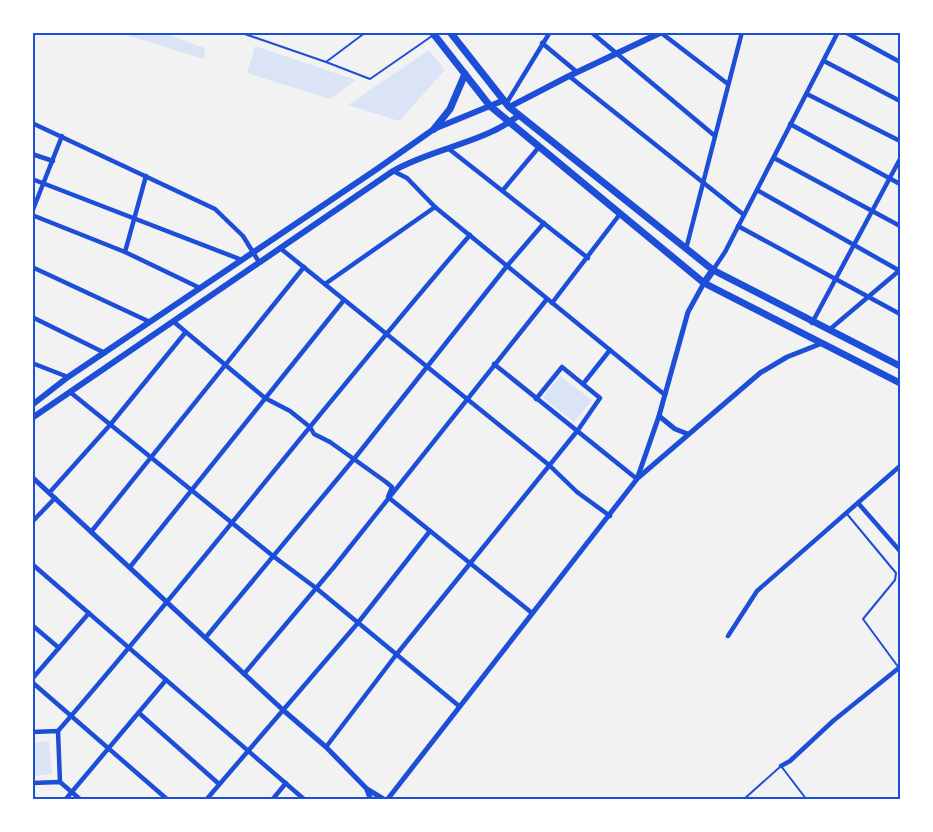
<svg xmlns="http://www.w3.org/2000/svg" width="933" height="832" font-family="Commissioner,sans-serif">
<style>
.green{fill:#dbe4f7}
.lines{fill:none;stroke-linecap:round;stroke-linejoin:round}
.service{stroke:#1d4ed8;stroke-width:2}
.minor{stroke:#1d4ed8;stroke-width:4.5}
.tertiary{stroke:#1d4ed8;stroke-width:5}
.secondary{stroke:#1d4ed8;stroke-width:6}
.primary{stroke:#1d4ed8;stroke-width:7}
.neatline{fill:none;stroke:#1d4ed8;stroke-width:2}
</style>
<rect width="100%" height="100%" fill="#f2f2f2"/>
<g class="green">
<polygon points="120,33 162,33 205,48 204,59"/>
<polygon points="255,46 356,80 330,99 247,73"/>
<polygon points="429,50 445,70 399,121 348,105"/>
<polygon points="560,376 592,400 574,422 543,398"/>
<polygon points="49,741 52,774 33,776 33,743"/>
</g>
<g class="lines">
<g class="service">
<polyline points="239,32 326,62 366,32"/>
<polyline points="326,62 370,79 432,36"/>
<polyline points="847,514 896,573 895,580 863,619 899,668"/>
<polyline points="743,800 781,766 807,800"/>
</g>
<g class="minor">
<polyline points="591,32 715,136"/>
<polyline points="660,32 728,84"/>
<polyline points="845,32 900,62"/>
<polyline points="542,43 577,72"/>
<polyline points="824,61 900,101"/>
<polyline points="569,76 744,215"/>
<polyline points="807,94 900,141"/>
<polyline points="506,104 550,32"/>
<polyline points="32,123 215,209 243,236 259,262"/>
<polyline points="790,124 900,184"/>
<polyline points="449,149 588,258"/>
<polyline points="32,154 53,161"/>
<polyline points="774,158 900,226"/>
<polyline points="393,171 407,178 435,207 665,395"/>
<polyline points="32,179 242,260"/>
<polyline points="503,190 539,147"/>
<polyline points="757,190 900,271"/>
<polyline points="32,212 62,136"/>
<polyline points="32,215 125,252 200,288"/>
<polyline points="738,226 900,314"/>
<polyline points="280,248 549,465 577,492 610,516"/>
<polyline points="686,249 742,32"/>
<polyline points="125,252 146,176"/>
<polyline points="32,267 150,322"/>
<polyline points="713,270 725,252 838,32"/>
<polyline points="325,284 435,207"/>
<polyline points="552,303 620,214"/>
<polyline points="32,317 105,353"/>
<polyline points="174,322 265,398 290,411 310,427 314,434 330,442 386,482 392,487 388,497 532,613"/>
<polyline points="812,323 900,159"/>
<polyline points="829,330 900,270"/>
<polyline points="32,363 68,377"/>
<polyline points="494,364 637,479"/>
<polyline points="583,384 610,350"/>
<polyline points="70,392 273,556 316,588 459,706"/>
<polyline points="50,492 110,425 185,333"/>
<polyline points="858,503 900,551"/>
<polyline points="32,522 55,498"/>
<polyline points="91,532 304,267"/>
<polyline points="32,564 305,800"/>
<polyline points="130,567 344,300"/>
<polyline points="32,625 59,648"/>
<polyline points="728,636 757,591 900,466"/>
<polyline points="206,637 354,459 507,266 544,223"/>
<polyline points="244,674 334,567 547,299"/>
<polyline points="32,679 89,613"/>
<polyline points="32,682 168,800"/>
<polyline points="139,713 219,784"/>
<path d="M58,731C199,569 329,398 470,235"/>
<polyline points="32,732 58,731 60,782"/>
<polyline points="326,747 396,655 578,430 600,398 562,367 536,399"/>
<polyline points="781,766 790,761 833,721 900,667"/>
<polyline points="32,783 60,782 81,800"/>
<polyline points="65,800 166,680"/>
<polyline points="206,800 357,624 430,531"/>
<polyline points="272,800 286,783"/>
</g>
<g class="tertiary">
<polyline points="659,416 675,429 688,434"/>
<polyline points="32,477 283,710 326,747 367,789 385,800"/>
<polyline points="639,477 760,373 787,357 820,344"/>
<polyline points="367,790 371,800"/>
<polyline points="387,800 637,479 659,416 688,312 704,283"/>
</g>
<g class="secondary">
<polyline points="509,107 569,76 662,32"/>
<polyline points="32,405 68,377 377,169 434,129 502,101"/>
<path d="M32,418L393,171C433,148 481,144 518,116"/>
</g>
<g class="primary">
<polyline points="432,32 490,106 704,283 900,383"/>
<polyline points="450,32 509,107 713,270 900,366"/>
<polyline points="434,129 450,109 465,74"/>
<polyline points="704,283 713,270"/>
</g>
</g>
<rect width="933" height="832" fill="none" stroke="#ffffff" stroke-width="68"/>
<rect x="34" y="34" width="865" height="764" class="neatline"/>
</svg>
